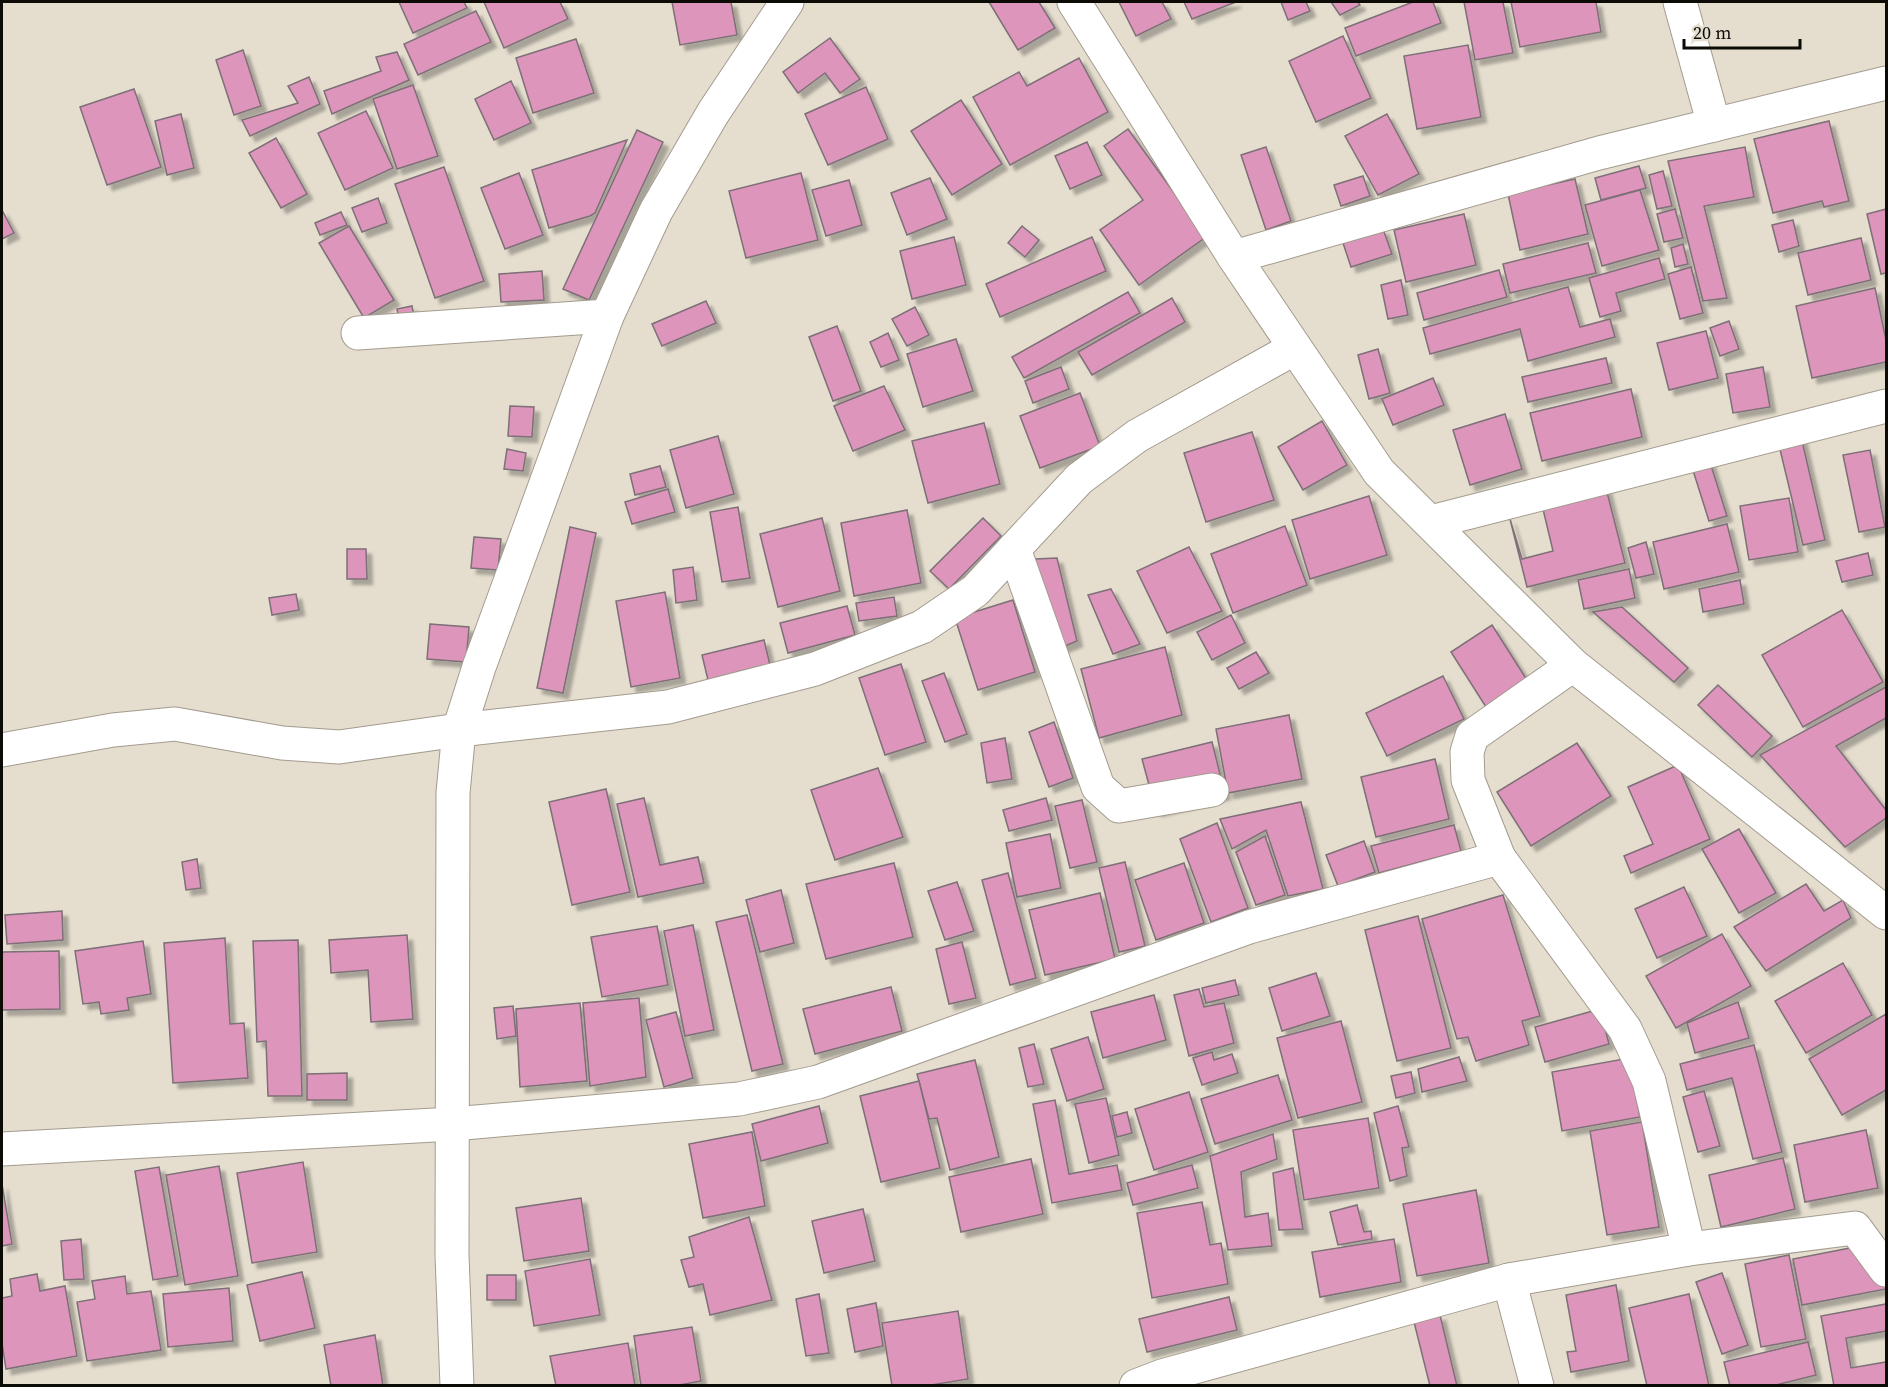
<svg xmlns="http://www.w3.org/2000/svg" width="1888" height="1387" font-family="'Source Serif 4',serif">
<style>
.building{fill:#de95bc;stroke:#7d6f76;stroke-width:1.5;filter:url(#shadow)}
.lines{fill:none;stroke-linecap:round;stroke-linejoin:round}
.minor-casing{stroke:#a39b8e;stroke-width:35}
.minor{stroke:#fff;stroke-width:33}
</style>
<defs>
<filter id="shadow"><feDropShadow dx="5.5" dy="5.5" stdDeviation="1.5" flood-color="#0004"/></filter>
</defs>
<rect width="100%" height="100%" fill="#e5decf"/>
<g class="building">
<polygon points="399,2 464,2 467,8 413,33"/>
<polygon points="484,2 560,2 568,19 504,48"/>
<polygon points="672,2 731,2 737,35 680,45"/>
<polygon points="989,2 1039,2 1055,28 1018,50"/>
<polygon points="1119,2 1162,2 1171,19 1136,36"/>
<polygon points="1184,2 1236,2 1192,19"/>
<polygon points="1281,2 1306,2 1310,11 1288,20"/>
<polygon points="1331,2 1358,2 1360,5 1340,15"/>
<polygon points="1413,2 1433,2 1441,23 1356,56 1345,28"/>
<polygon points="1464,2 1503,2 1513,53 1475,60"/>
<polygon points="1511,2 1596,2 1601,32 1520,47"/>
<polygon points="476,11 491,42 418,75 404,44"/>
<polygon points="1343,36 1371,98 1316,122 1289,61"/>
<polygon points="830,38 860,79 840,93 825,73 798,93 783,72"/>
<polygon points="576,39 594,93 533,113 516,58"/>
<polygon points="1468,45 1481,117 1417,129 1404,56"/>
<polygon points="243,50 261,106 234,115 216,60"/>
<polygon points="397,52 409,80 332,114 324,91 381,71 376,57"/>
<polygon points="1079,58 1108,112 1010,165 973,97 1019,72 1027,86"/>
<polygon points="309,77 320,104 250,136 242,120 298,103 288,86"/>
<polygon points="511,81 531,123 494,140 475,99"/>
<polygon points="413,85 438,156 397,169 373,99"/>
<polygon points="866,87 888,139 828,165 805,114"/>
<polygon points="134,89 161,167 107,185 80,107"/>
<polygon points="961,100 1002,164 952,195 911,131"/>
<polygon points="366,111 393,168 345,190 318,133"/>
<polygon points="181,114 194,168 167,175 155,121"/>
<polygon points="1387,114 1419,174 1378,195 1345,136"/>
<polygon points="1829,121 1849,201 1824,207 1822,201 1773,213 1754,139"/>
<polygon points="1128,129 1206,237 1139,285 1100,230 1143,200 1104,146"/>
<polygon points="637,130 663,142 589,300 563,289"/>
<polygon points="276,138 307,194 281,208 249,153"/>
<polygon points="627,140 595,213 590,216 549,228 532,170"/>
<polygon points="1087,142 1102,175 1070,189 1055,156"/>
<polygon points="1266,147 1291,221 1266,230 1241,155"/>
<polygon points="1745,147 1754,197 1704,206 1727,298 1703,301 1668,161"/>
<polygon points="1639,166 1646,188 1601,200 1595,178"/>
<polygon points="444,167 484,281 435,298 395,184"/>
<polygon points="1663,171 1672,206 1657,209 1649,175"/>
<polygon points="519,173 543,235 505,249 481,188"/>
<polygon points="801,173 818,240 746,258 729,191"/>
<polygon points="1363,176 1370,196 1341,206 1334,185"/>
<polygon points="930,178 947,219 907,235 891,193"/>
<polygon points="1575,179 1588,234 1520,250 1508,194"/>
<polygon points="849,180 862,225 826,236 812,190"/>
<polygon points="1640,190 1659,250 1602,266 1585,205"/>
<polygon points="378,198 387,223 362,232 352,208"/>
<polygon points="1675,209 1683,238 1664,242 1657,214"/>
<polygon points="1886,209 1886,273 1881,274 1867,214"/>
<polygon points="2,210 14,233 2,239"/>
<polygon points="341,212 347,225 320,235 315,223"/>
<polygon points="1464,214 1476,265 1406,282 1394,230"/>
<polygon points="1793,220 1799,246 1779,252 1772,225"/>
<polygon points="349,226 394,300 364,318 319,243"/>
<polygon points="1022,226 1039,240 1025,257 1008,243"/>
<polygon points="1383,229 1392,254 1351,267 1343,243"/>
<polygon points="954,237 966,285 912,299 900,251"/>
<polygon points="1092,237 1106,271 1000,317 986,284"/>
<polygon points="1861,238 1871,280 1808,295 1798,253"/>
<polygon points="1588,243 1596,273 1510,293 1503,264"/>
<polygon points="1683,244 1688,264 1675,267 1671,248"/>
<polygon points="1659,258 1665,279 1616,293 1621,311 1600,317 1589,278"/>
<polygon points="1691,267 1703,313 1680,319 1668,274"/>
<polygon points="1499,270 1507,297 1424,320 1417,293"/>
<polygon points="542,271 544,300 501,302 499,274"/>
<polygon points="1401,280 1408,315 1388,319 1381,285"/>
<polygon points="1568,287 1580,327 1610,319 1615,337 1528,361 1520,329 1430,354 1423,328"/>
<polygon points="1875,288 1886,340 1886,362 1812,378 1796,306"/>
<polygon points="1128,292 1140,313 1024,378 1012,357"/>
<polygon points="1172,298 1185,322 1092,375 1078,352"/>
<polygon points="706,301 716,323 662,346 652,324"/>
<polygon points="412,306 415,321 400,324 397,309"/>
<polygon points="915,307 929,335 907,346 892,319"/>
<polygon points="1729,321 1739,349 1720,356 1710,328"/>
<polygon points="837,326 861,391 833,401 809,337"/>
<polygon points="1706,331 1718,378 1669,390 1657,343"/>
<polygon points="888,333 899,360 881,367 870,342"/>
<polygon points="956,339 973,391 923,407 907,354"/>
<polygon points="1378,349 1390,393 1369,399 1358,355"/>
<polygon points="1606,358 1612,383 1528,402 1522,377"/>
<polygon points="1061,367 1069,389 1033,403 1025,381"/>
<polygon points="1763,367 1770,407 1733,413 1726,374"/>
<polygon points="1433,378 1444,405 1393,425 1382,399"/>
<polygon points="884,386 905,430 853,451 834,406"/>
<polygon points="1631,389 1642,437 1542,461 1530,413"/>
<polygon points="1080,393 1100,446 1040,468 1020,416"/>
<polygon points="510,406 534,407 532,437 508,436"/>
<polygon points="1505,414 1522,469 1470,485 1453,430"/>
<polygon points="1322,421 1347,465 1303,490 1278,447"/>
<polygon points="984,423 1000,484 928,503 912,441"/>
<polygon points="1252,432 1274,500 1206,522 1184,453"/>
<polygon points="1800,432 1825,540 1803,545 1777,437"/>
<polygon points="718,436 734,494 686,508 670,450"/>
<polygon points="507,449 526,453 523,471 504,469"/>
<polygon points="1870,450 1885,527 1859,532 1843,455"/>
<polygon points="1709,459 1727,516 1709,521 1691,464"/>
<polygon points="660,466 666,487 635,495 630,474"/>
<polygon points="1606,488 1625,563 1527,587 1510,519 1522,559 1553,551 1542,505"/>
<polygon points="668,489 675,512 632,524 625,502"/>
<polygon points="1369,496 1387,555 1310,579 1292,520"/>
<polygon points="1789,498 1798,552 1749,560 1740,506"/>
<polygon points="738,507 750,578 722,582 710,512"/>
<polygon points="907,510 921,583 854,596 841,523"/>
<polygon points="822,518 840,591 778,607 760,534"/>
<polygon points="983,518 1001,536 949,589 930,571"/>
<polygon points="1727,524 1739,572 1664,589 1653,542"/>
<polygon points="1285,526 1307,585 1233,613 1211,554"/>
<polygon points="570,527 596,533 563,693 537,688"/>
<polygon points="474,537 501,539 498,570 471,568"/>
<polygon points="1646,542 1654,574 1636,578 1628,548"/>
<polygon points="1189,547 1222,611 1167,633 1137,571"/>
<polygon points="347,549 366,549 367,579 347,579"/>
<polygon points="1868,553 1873,575 1842,582 1836,561"/>
<polygon points="1057,558 1077,641 1058,649 1035,559"/>
<polygon points="693,567 697,600 676,603 673,570"/>
<polygon points="1629,569 1635,598 1584,609 1578,580"/>
<polygon points="1740,580 1744,604 1703,612 1699,589"/>
<polygon points="1111,589 1140,644 1113,654 1088,595"/>
<polygon points="665,592 680,678 631,687 616,601"/>
<polygon points="296,594 299,610 272,615 269,598"/>
<polygon points="894,597 897,616 859,621 856,603"/>
<polygon points="1013,600 1035,672 978,690 955,618"/>
<polygon points="847,606 855,635 788,653 780,623"/>
<polygon points="1622,607 1688,668 1674,682 1593,612"/>
<polygon points="1842,610 1883,682 1803,727 1762,655"/>
<polygon points="1231,615 1245,643 1212,660 1197,632"/>
<polygon points="430,624 469,627 466,662 427,659"/>
<polygon points="1492,625 1527,680 1486,707 1451,652"/>
<polygon points="764,640 770,665 708,680 702,655"/>
<polygon points="1165,647 1182,715 1099,738 1081,669"/>
<polygon points="1256,652 1269,673 1239,689 1227,668"/>
<polygon points="901,664 926,742 885,755 859,678"/>
<polygon points="944,673 967,734 945,742 922,681"/>
<polygon points="1443,676 1464,719 1387,756 1366,713"/>
<polygon points="1718,685 1772,736 1752,757 1698,705"/>
<polygon points="1886,687 1886,718 1836,746 1886,810 1886,818 1845,847 1760,755"/>
<polygon points="1289,715 1302,779 1228,793 1216,729"/>
<polygon points="1054,722 1073,778 1049,787 1029,732"/>
<polygon points="1005,738 1012,779 987,783 981,743"/>
<polygon points="1212,742 1225,794 1156,811 1142,759"/>
<polygon points="1577,743 1611,796 1531,846 1497,792"/>
<polygon points="1435,759 1449,819 1376,837 1361,777"/>
<polygon points="1678,765 1710,839 1631,873 1624,856 1653,844 1628,787"/>
<polygon points="878,768 903,837 835,860 811,790"/>
<polygon points="606,789 630,892 572,905 549,802"/>
<polygon points="644,798 660,865 698,857 704,883 638,897 617,804"/>
<polygon points="1046,798 1052,820 1009,831 1003,810"/>
<polygon points="1082,800 1097,862 1070,868 1055,806"/>
<polygon points="1301,802 1323,889 1288,896 1266,830 1232,849 1220,819"/>
<polygon points="1217,823 1248,908 1211,922 1180,839"/>
<polygon points="1454,825 1461,851 1379,873 1371,846"/>
<polygon points="1739,829 1776,893 1739,913 1702,849"/>
<polygon points="1050,834 1061,888 1017,897 1006,843"/>
<polygon points="1265,836 1285,895 1256,905 1236,852"/>
<polygon points="1364,841 1375,872 1338,886 1326,855"/>
<polygon points="197,859 201,888 186,890 182,862"/>
<polygon points="1125,862 1145,946 1119,952 1099,868"/>
<polygon points="894,863 913,937 826,959 806,884"/>
<polygon points="1184,863 1204,923 1156,940 1135,880"/>
<polygon points="1008,873 1036,978 1010,985 982,880"/>
<polygon points="957,882 974,931 945,940 928,891"/>
<polygon points="1806,884 1824,911 1843,900 1851,918 1766,971 1734,927"/>
<polygon points="1684,887 1707,936 1657,958 1635,909"/>
<polygon points="781,890 794,943 760,952 746,900"/>
<polygon points="1100,893 1115,959 1045,975 1029,910"/>
<polygon points="1503,895 1540,1016 1522,1021 1529,1045 1476,1061 1468,1037 1457,1039 1422,919"/>
<polygon points="62,911 63,940 7,944 5,915"/>
<polygon points="747,915 783,1064 752,1071 716,922"/>
<polygon points="1418,916 1451,1048 1397,1061 1365,930"/>
<polygon points="693,925 714,1030 685,1036 664,931"/>
<polygon points="657,926 668,985 602,997 591,937"/>
<polygon points="1722,934 1751,986 1676,1028 1646,976"/>
<polygon points="407,935 413,1019 371,1022 368,970 331,973 329,940"/>
<polygon points="225,938 230,1024 244,1023 248,1078 173,1083 164,943"/>
<polygon points="298,940 302,1096 268,1096 266,1041 257,1042 253,941"/>
<polygon points="143,941 151,994 127,998 129,1010 101,1014 99,1002 83,1004 75,951"/>
<polygon points="962,942 976,998 949,1004 936,949"/>
<polygon points="59,951 60,1009 2,1010 2,952"/>
<polygon points="1843,963 1872,1015 1806,1053 1775,1001"/>
<polygon points="1316,973 1330,1016 1282,1031 1269,988"/>
<polygon points="1235,980 1239,995 1206,1003 1202,988"/>
<polygon points="891,987 902,1031 815,1054 803,1009"/>
<polygon points="1199,989 1204,1007 1224,1003 1234,1043 1189,1056 1174,995"/>
<polygon points="1154,995 1166,1040 1103,1058 1091,1012"/>
<polygon points="639,998 646,1077 590,1086 583,1003"/>
<polygon points="1738,1002 1749,1038 1695,1053 1687,1023"/>
<polygon points="580,1003 587,1081 520,1087 516,1009"/>
<polygon points="513,1006 516,1036 497,1039 494,1008"/>
<polygon points="1600,1009 1609,1044 1545,1062 1535,1027"/>
<polygon points="676,1012 693,1078 664,1087 646,1020"/>
<polygon points="1886,1014 1886,1090 1842,1115 1809,1059"/>
<polygon points="1341,1021 1362,1102 1298,1118 1277,1038"/>
<polygon points="1088,1037 1104,1089 1067,1101 1051,1049"/>
<polygon points="1034,1044 1044,1084 1028,1087 1019,1048"/>
<polygon points="1754,1045 1782,1152 1753,1159 1732,1078 1687,1090 1680,1064"/>
<polygon points="1212,1052 1214,1060 1232,1054 1238,1073 1202,1085 1193,1058"/>
<polygon points="1459,1057 1467,1081 1422,1092 1418,1069"/>
<polygon points="1629,1058 1640,1117 1562,1131 1552,1072"/>
<polygon points="975,1060 999,1157 950,1170 937,1118 929,1119 917,1074"/>
<polygon points="1411,1072 1415,1093 1396,1098 1391,1076"/>
<polygon points="347,1073 347,1100 307,1100 307,1074"/>
<polygon points="1278,1075 1292,1120 1215,1144 1201,1099"/>
<polygon points="919,1081 940,1168 881,1182 860,1096"/>
<polygon points="1704,1091 1720,1146 1698,1152 1683,1097"/>
<polygon points="1189,1092 1208,1152 1154,1170 1135,1109"/>
<polygon points="1106,1098 1119,1155 1089,1163 1075,1104"/>
<polygon points="1055,1100 1069,1174 1117,1165 1122,1190 1052,1203 1033,1104"/>
<polygon points="819,1106 828,1143 761,1161 752,1124"/>
<polygon points="1398,1106 1409,1147 1402,1148 1407,1176 1390,1181 1374,1113"/>
<polygon points="1127,1112 1132,1133 1117,1137 1112,1116"/>
<polygon points="1368,1118 1379,1188 1304,1200 1293,1130"/>
<polygon points="1642,1122 1659,1227 1607,1235 1590,1131"/>
<polygon points="1866,1130 1878,1188 1805,1202 1794,1145"/>
<polygon points="752,1132 765,1206 703,1218 689,1144"/>
<polygon points="1273,1134 1277,1159 1241,1172 1245,1217 1268,1213 1272,1246 1228,1250 1210,1156"/>
<polygon points="1783,1158 1795,1209 1721,1227 1709,1175"/>
<polygon points="1031,1159 1043,1214 961,1232 949,1177"/>
<polygon points="303,1162 317,1252 252,1263 237,1173"/>
<polygon points="1192,1165 1198,1188 1133,1205 1127,1183"/>
<polygon points="219,1166 238,1276 185,1285 166,1175"/>
<polygon points="159,1167 178,1276 153,1280 135,1171"/>
<polygon points="1293,1168 1303,1229 1279,1230 1273,1173"/>
<polygon points="2,1184 12,1244 2,1246"/>
<polygon points="1476,1190 1489,1263 1417,1276 1403,1204"/>
<polygon points="581,1198 589,1251 524,1261 516,1208"/>
<polygon points="1202,1202 1210,1245 1221,1243 1228,1284 1152,1298 1137,1213"/>
<polygon points="1357,1205 1364,1232 1371,1231 1372,1239 1338,1245 1330,1212"/>
<polygon points="863,1209 875,1261 824,1273 812,1221"/>
<polygon points="749,1217 772,1300 710,1315 703,1284 689,1287 681,1260 694,1257 689,1237"/>
<polygon points="81,1239 84,1279 64,1280 61,1241"/>
<polygon points="1394,1239 1401,1282 1320,1297 1312,1252"/>
<polygon points="1881,1242 1886,1270 1886,1289 1802,1305 1793,1259"/>
<polygon points="1789,1255 1806,1339 1761,1347 1745,1264"/>
<polygon points="590,1259 600,1315 534,1326 525,1271"/>
<polygon points="302,1272 315,1328 260,1341 247,1285"/>
<polygon points="1722,1273 1748,1345 1722,1354 1696,1282"/>
<polygon points="37,1274 40,1291 65,1286 77,1356 6,1369 2,1343 2,1298 12,1296 10,1279"/>
<rect x="487" y="1275" width="29" height="25"/>
<polygon points="125,1276 127,1294 151,1291 161,1350 87,1361 77,1302 95,1299 92,1281"/>
<polygon points="1616,1285 1629,1361 1571,1372 1567,1352 1576,1351 1566,1295"/>
<polygon points="229,1288 233,1341 168,1347 163,1294"/>
<polygon points="819,1294 829,1353 806,1356 796,1299"/>
<polygon points="1689,1294 1709,1386 1647,1386 1629,1308"/>
<polygon points="1229,1297 1237,1330 1147,1352 1139,1319"/>
<polygon points="876,1303 883,1346 855,1352 847,1309"/>
<polygon points="1886,1304 1886,1331 1846,1338 1851,1368 1886,1362 1886,1386 1834,1386 1821,1316"/>
<polygon points="958,1311 968,1379 925,1386 892,1386 882,1323"/>
<polygon points="1440,1315 1457,1386 1430,1386 1414,1322"/>
<polygon points="692,1327 701,1381 674,1386 641,1386 634,1336"/>
<polygon points="375,1335 383,1386 331,1386 324,1345"/>
<polygon points="1808,1342 1816,1375 1772,1386 1730,1386 1724,1362"/>
<polygon points="628,1343 635,1386 556,1386 550,1356"/>
</g>
<g class="lines">
<g class="minor-casing">
<g id="minor">
<polyline points="1074,2 1234,257 1379,472 1573,665 1886,913"/>
<polyline points="1680,2 1714,125"/>
<polyline points="1234,257 1599,153 1886,83"/>
<polyline points="358,333 607,316"/>
<polyline points="1431,522 1886,406"/>
<polyline points="1014,549 1098,787 1119,806 1212,790"/>
<polyline points="1573,665 1472,736 1467,752 1468,780 1499,858 1625,1029 1649,1081 1689,1249"/>
<polyline points="2,750 113,730 175,724 282,743 339,747 459,730 668,707 815,669 922,627 975,591 1079,479 1137,436 1295,348"/>
<polyline points="2,1149 453,1124 739,1099 818,1082 1249,927 1499,858"/>
<polyline points="1509,1280 1537,1386"/>
<polyline points="457,1386 452,1255 453,793 459,730 479,667 607,316 656,211 713,113 787,2"/>
<polyline points="1136,1386 1162,1376 1509,1280 1689,1249 1855,1228 1886,1270"/>
</g>
</g>
<use href="#minor" class="minor"/>
</g>
<rect width="1888" height="1387" fill="none" stroke="#0d0b06" stroke-width="6"/>
<path d="M1684 39v9h116v-9" fill="none" stroke="#0d0b06" stroke-width="3"/>
<text x="1693" y="39" font-size="18" fill="#0d0b06" stroke="#e5decf" stroke-width="4.5" paint-order="stroke">20 m</text>
</svg>
